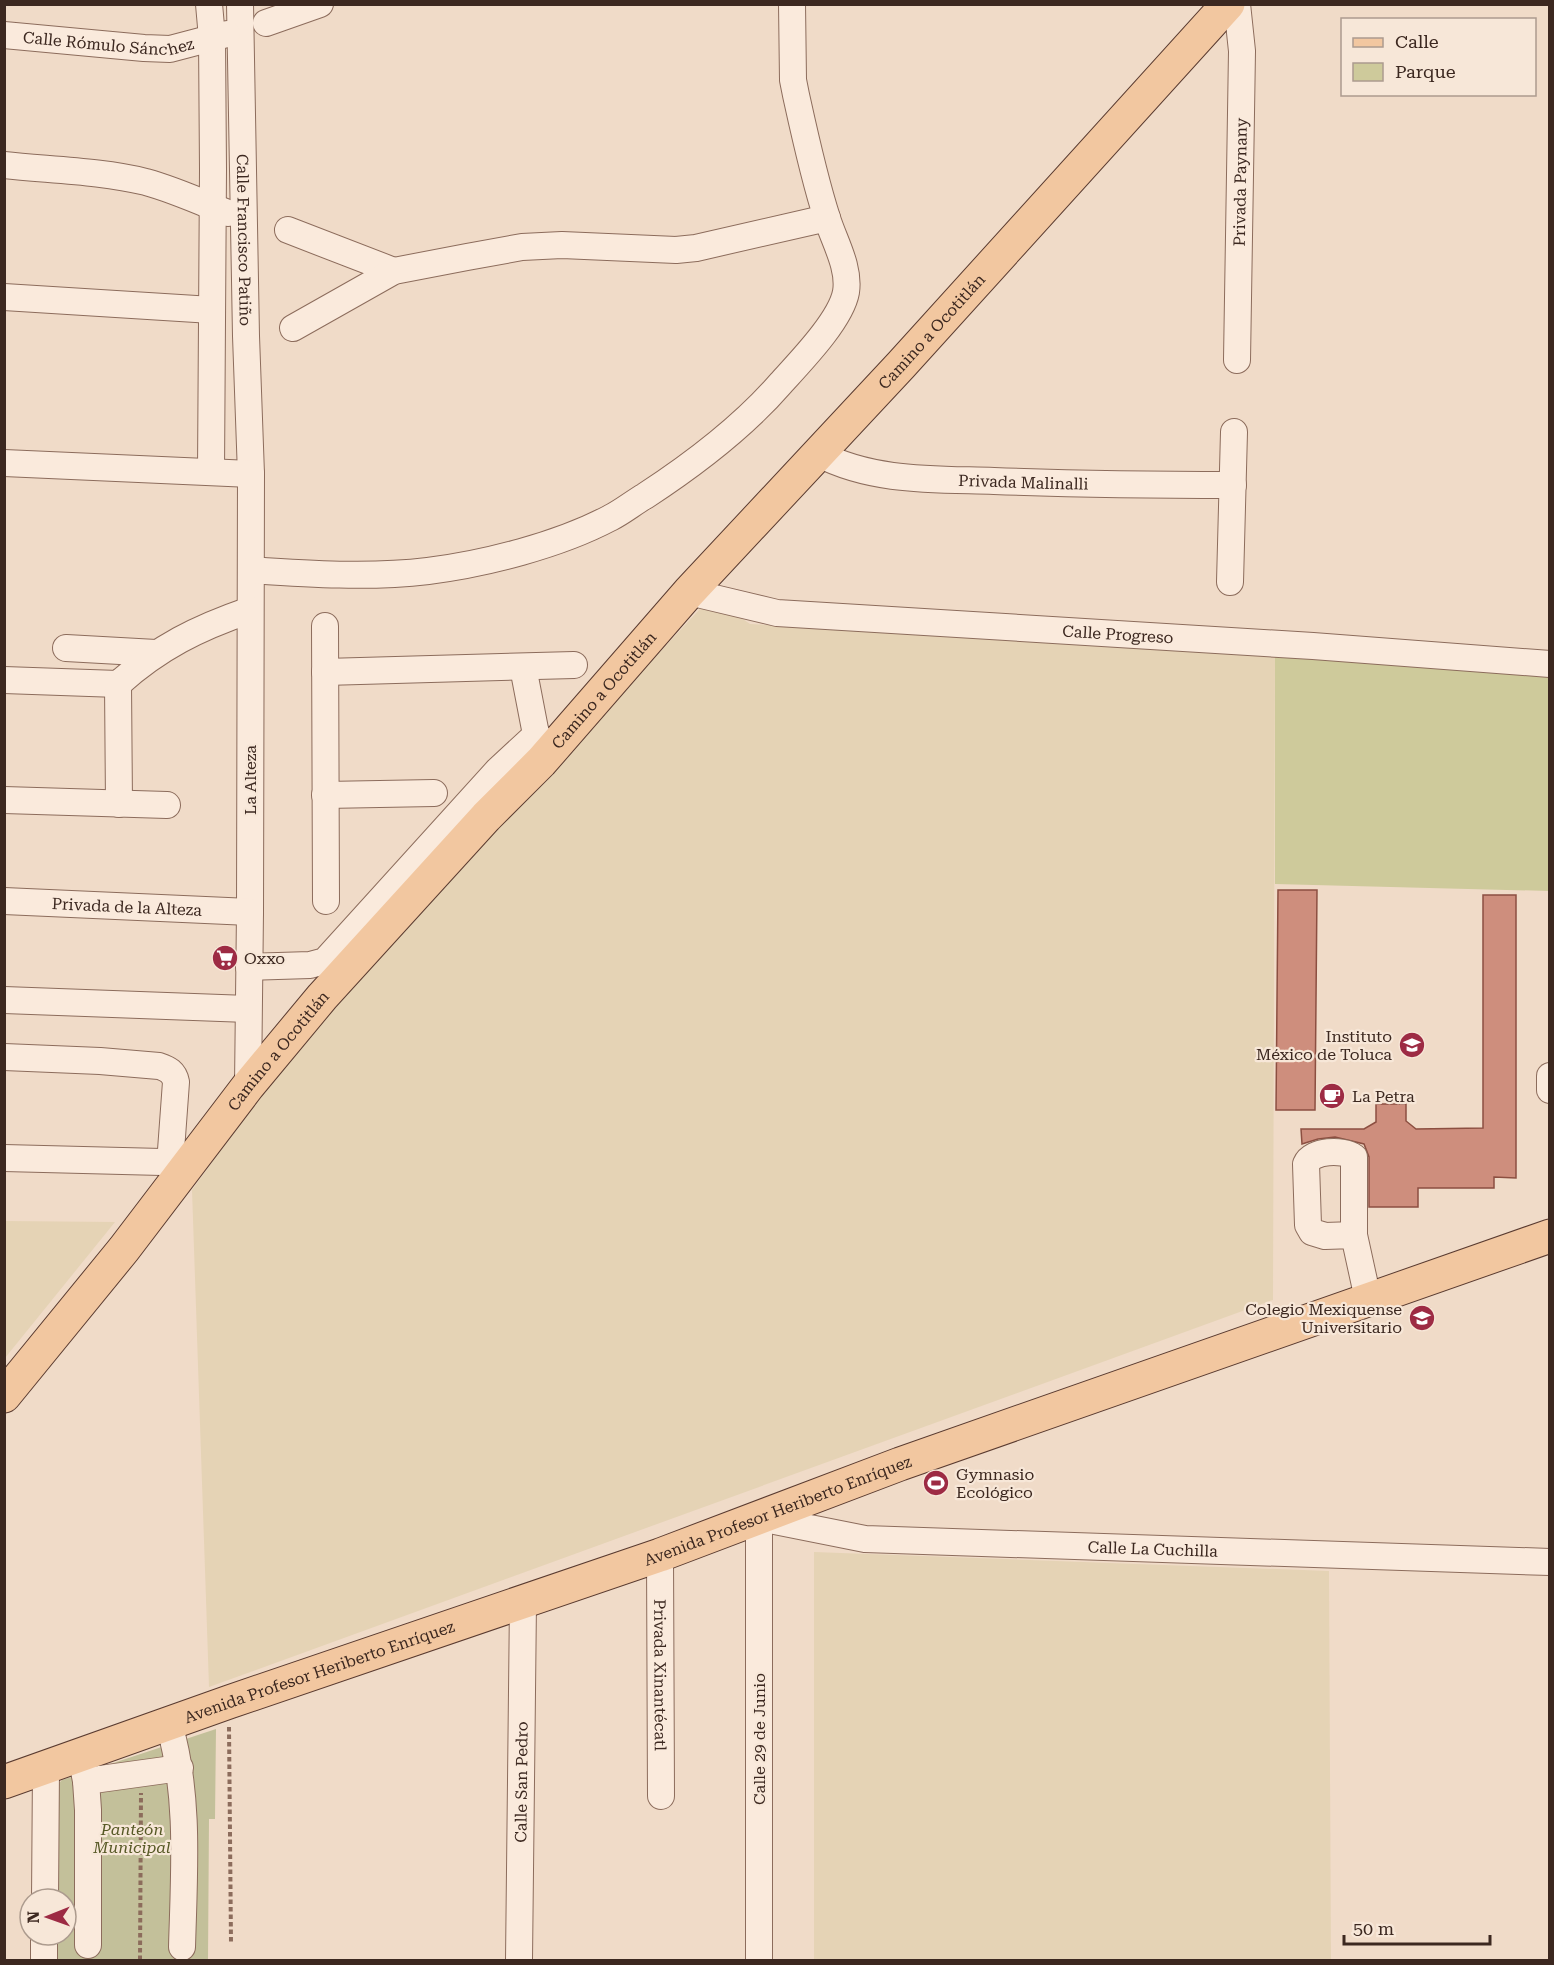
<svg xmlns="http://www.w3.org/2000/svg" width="1554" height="1965" font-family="'Roboto Serif',serif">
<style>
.farmland{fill:#e5d3b5}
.green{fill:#ceca9b}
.cemetery{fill:#c3c09a}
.building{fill:#ce8e7d;stroke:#8c4f41;stroke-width:1.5}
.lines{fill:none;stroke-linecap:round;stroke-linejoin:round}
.minor-casing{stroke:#8c6c5c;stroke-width:28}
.major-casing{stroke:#5a3b30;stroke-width:35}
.path{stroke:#8c6c5c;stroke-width:4;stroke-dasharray:4.5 3;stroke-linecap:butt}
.minor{stroke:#faeadc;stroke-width:26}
.major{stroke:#f2c7a0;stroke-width:33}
.labels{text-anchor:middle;stroke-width:4.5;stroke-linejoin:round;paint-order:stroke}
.street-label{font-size:16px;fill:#3c2820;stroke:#f7e7d8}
.poi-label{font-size:16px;fill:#3c2820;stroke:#f7e7d8;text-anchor:start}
.park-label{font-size:16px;font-style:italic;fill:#575926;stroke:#f7e7d8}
</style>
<rect width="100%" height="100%" fill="#f0dbc8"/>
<g class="farmland">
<polygon points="711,597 750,624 1275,653 1273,1300 209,1687 192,1190 301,1039"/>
<polygon points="5,1221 115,1222 5,1358 4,1221"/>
<polygon points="814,1552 1329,1571 1331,1960 814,1960"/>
</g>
<polygon class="green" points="1275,653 1549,676 1549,891 1275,884"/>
<polygon class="cemetery" points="216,1729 215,1819 209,1819 208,1960 54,1960 54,1935 66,1935 66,1899 55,1899 56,1786 62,1780"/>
<g class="building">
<polygon points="1278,890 1317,890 1315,1110 1276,1110"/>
<polygon points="1483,895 1516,895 1516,1178 1494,1177 1494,1188 1418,1188 1418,1207 1369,1207 1369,1157 1364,1144 1335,1137 1318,1139 1302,1144 1301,1129 1364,1129 1376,1122 1376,1104 1406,1104 1406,1121 1416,1129 1483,1128"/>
</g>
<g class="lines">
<g class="minor-casing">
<g id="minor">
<polyline points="209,4 212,38 213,170 211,472"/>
<path id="s1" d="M240,4L246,336L251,474L250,912L248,1086"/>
<polyline points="266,23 320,4"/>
<path id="s2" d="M4,35L144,48L170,49L227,34"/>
<path d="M4,165C50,170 102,171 146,182C175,190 201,202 228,213"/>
<polyline points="288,230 394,271"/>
<polyline points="4,297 212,310"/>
<polyline points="293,328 394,271 467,257 522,247 562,245 676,250 696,248 827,218"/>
<path id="s3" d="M1237,360L1242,51L1237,4"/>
<path id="s4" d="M819,454C873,482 935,479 994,481C1074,484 1153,485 1233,485"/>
<polyline points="4,463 251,474"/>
<path d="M251,570C310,574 369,578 428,571C485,564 559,545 610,518C622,512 633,503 645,496C694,464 742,428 781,383C800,362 841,320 846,292C850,267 834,241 827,218C814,178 805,136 796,95L793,80L792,4"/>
<polyline points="1230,582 1234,432"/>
<path id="s5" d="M689,592L777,613L1313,646L1550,664"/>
<polyline points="325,626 326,901"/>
<polyline points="66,648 156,653"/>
<polyline points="523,667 539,750"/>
<polyline points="325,672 574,665"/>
<path d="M4,680L118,684C159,647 198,628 250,610"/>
<polyline points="118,684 119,804"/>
<polyline points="325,795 434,793"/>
<polyline points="4,800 167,805"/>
<path id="s6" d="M4,901L250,912"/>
<polyline points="249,967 310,965 325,961 498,770 537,734"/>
<polyline points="4,1000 248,1009"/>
<path d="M4,1057L100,1061L159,1066C168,1069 174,1072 176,1082L170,1164"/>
<polyline points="1550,1076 1550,1090"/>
<polyline points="4,1158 162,1162 185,1170"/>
<path d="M1354,1235L1325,1236L1312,1232L1308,1225L1306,1164C1312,1150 1343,1149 1354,1157V1235L1368,1299"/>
<path id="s7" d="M660,1555L661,1796"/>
<path d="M169,1724C190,1796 184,1873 182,1947"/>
<polyline points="81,1756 86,1781 88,1810 88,1945"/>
<polyline points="86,1781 180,1768"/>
<polyline points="45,1899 46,1768"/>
<polyline points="44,1960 44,1935"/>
<path id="s8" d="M519,1960L523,1602"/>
<path id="s9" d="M759,1960V1518L865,1539L1550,1562"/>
</g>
</g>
<g class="major-casing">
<g id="major">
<path id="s10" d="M4,1396L124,1249L248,1086L322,997L486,817L541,762L689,592L901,365L1228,4"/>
<path id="s11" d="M4,1782L229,1702L660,1555L900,1464L1550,1236"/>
</g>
</g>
<g class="path">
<polyline points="229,1727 231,1942"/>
<polyline points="140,1960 141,1793"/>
</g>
<use href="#minor" class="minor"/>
<use href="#major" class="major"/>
</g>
<defs>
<g id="supermarket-disc" transform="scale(1.35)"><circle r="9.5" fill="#9d2b44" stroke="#f7e7d8"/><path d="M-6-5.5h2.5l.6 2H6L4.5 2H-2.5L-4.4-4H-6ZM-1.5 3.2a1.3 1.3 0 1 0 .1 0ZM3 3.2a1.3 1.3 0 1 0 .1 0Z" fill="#fff"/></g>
<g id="school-disc" transform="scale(1.35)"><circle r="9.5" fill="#9d2b44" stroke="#f7e7d8"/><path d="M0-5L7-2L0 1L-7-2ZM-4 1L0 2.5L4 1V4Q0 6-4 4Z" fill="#fff"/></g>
<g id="cafe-disc" transform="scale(1.35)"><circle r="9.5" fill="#9d2b44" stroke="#f7e7d8"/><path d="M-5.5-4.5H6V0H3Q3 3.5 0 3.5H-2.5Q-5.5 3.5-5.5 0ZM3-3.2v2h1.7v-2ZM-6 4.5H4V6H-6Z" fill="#fff"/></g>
<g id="stadium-disc" transform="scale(1.35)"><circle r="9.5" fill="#9d2b44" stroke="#f7e7d8"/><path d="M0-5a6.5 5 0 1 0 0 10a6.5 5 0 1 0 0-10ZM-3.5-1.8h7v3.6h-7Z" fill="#fff"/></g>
</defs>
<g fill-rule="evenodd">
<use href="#supermarket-disc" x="225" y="958"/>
<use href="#school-disc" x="1412" y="1045"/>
<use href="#cafe-disc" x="1332" y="1096"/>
<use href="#school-disc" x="1422" y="1318"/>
<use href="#stadium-disc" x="936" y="1483"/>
</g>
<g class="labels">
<g class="street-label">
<text dy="6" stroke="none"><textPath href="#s2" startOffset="105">Calle Rómulo Sánchez</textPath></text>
<text dy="6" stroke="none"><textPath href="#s3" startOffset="178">Privada Paynany</textPath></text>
<text dy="6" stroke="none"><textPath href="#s1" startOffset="236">Calle Francisco Patiño</textPath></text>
<text dy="6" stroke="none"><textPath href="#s10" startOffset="1413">Camino a Ocotitlán</textPath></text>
<text dy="6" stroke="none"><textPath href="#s4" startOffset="208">Privada Malinalli</textPath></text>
<text dy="6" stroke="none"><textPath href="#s5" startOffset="432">Calle Progreso</textPath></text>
<text dy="6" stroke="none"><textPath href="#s10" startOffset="927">Camino a Ocotitlán</textPath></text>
<text transform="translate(250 780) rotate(-90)" y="6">La Alteza</text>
<text dy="6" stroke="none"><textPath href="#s6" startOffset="123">Privada de la Alteza</textPath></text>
<text dy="6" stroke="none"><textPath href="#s10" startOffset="441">Camino a Ocotitlán</textPath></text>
<text dy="6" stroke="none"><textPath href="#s11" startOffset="820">Avenida Profesor Heriberto Enríquez</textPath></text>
<text dy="6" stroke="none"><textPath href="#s9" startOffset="838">Calle La Cuchilla</textPath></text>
<text dy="6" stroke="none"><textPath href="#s11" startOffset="334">Avenida Profesor Heriberto Enríquez</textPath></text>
<text dy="6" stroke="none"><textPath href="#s7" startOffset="120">Privada Xinantécatl</textPath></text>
<text transform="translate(759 1739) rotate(-90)" y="6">Calle 29 de Junio</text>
<text dy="6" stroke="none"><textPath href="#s8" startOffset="178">Calle San Pedro</textPath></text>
</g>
<g class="poi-label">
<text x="244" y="964">Oxxo</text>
<text x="1392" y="1042" text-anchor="end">Instituto<tspan x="1392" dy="18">México de Toluca</tspan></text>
<text x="1352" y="1102">La Petra</text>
<text x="1402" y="1315" text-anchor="end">Colegio Mexiquense<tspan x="1402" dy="18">Universitario</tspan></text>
<text x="956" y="1480">Gymnasio<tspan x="956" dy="18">Ecológico</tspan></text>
</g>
<g class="park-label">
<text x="132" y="1835">Panteón<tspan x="132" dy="18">Municipal</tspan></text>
</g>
</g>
<rect width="1554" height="1965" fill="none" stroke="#3c2820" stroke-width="12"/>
<rect x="1341" y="18" width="195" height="78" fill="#f7e7d8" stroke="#ac9b8e" stroke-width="1.5"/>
<rect x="1353" y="38" width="30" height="9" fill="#f2c7a0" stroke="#ac9b8e" stroke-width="1.5"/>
<text x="1395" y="48" font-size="18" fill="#3c2820">Calle</text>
<rect x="1353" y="63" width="30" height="18" fill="#ceca9b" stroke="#ac9b8e" stroke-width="1.5"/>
<text x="1395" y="78" font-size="18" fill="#3c2820">Parque</text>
<g transform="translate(48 1917) rotate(269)"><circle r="28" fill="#f7e7d8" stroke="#ac9b8e" stroke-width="1.5"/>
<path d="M0-4.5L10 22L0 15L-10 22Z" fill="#9d2b44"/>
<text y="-9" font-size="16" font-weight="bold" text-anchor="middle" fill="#3c2820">N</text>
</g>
<path d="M1344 1935v9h146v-9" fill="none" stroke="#3c2820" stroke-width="3"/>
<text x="1353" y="1935" font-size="18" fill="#3c2820" stroke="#f7e7d8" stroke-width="4.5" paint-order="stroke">50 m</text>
</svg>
